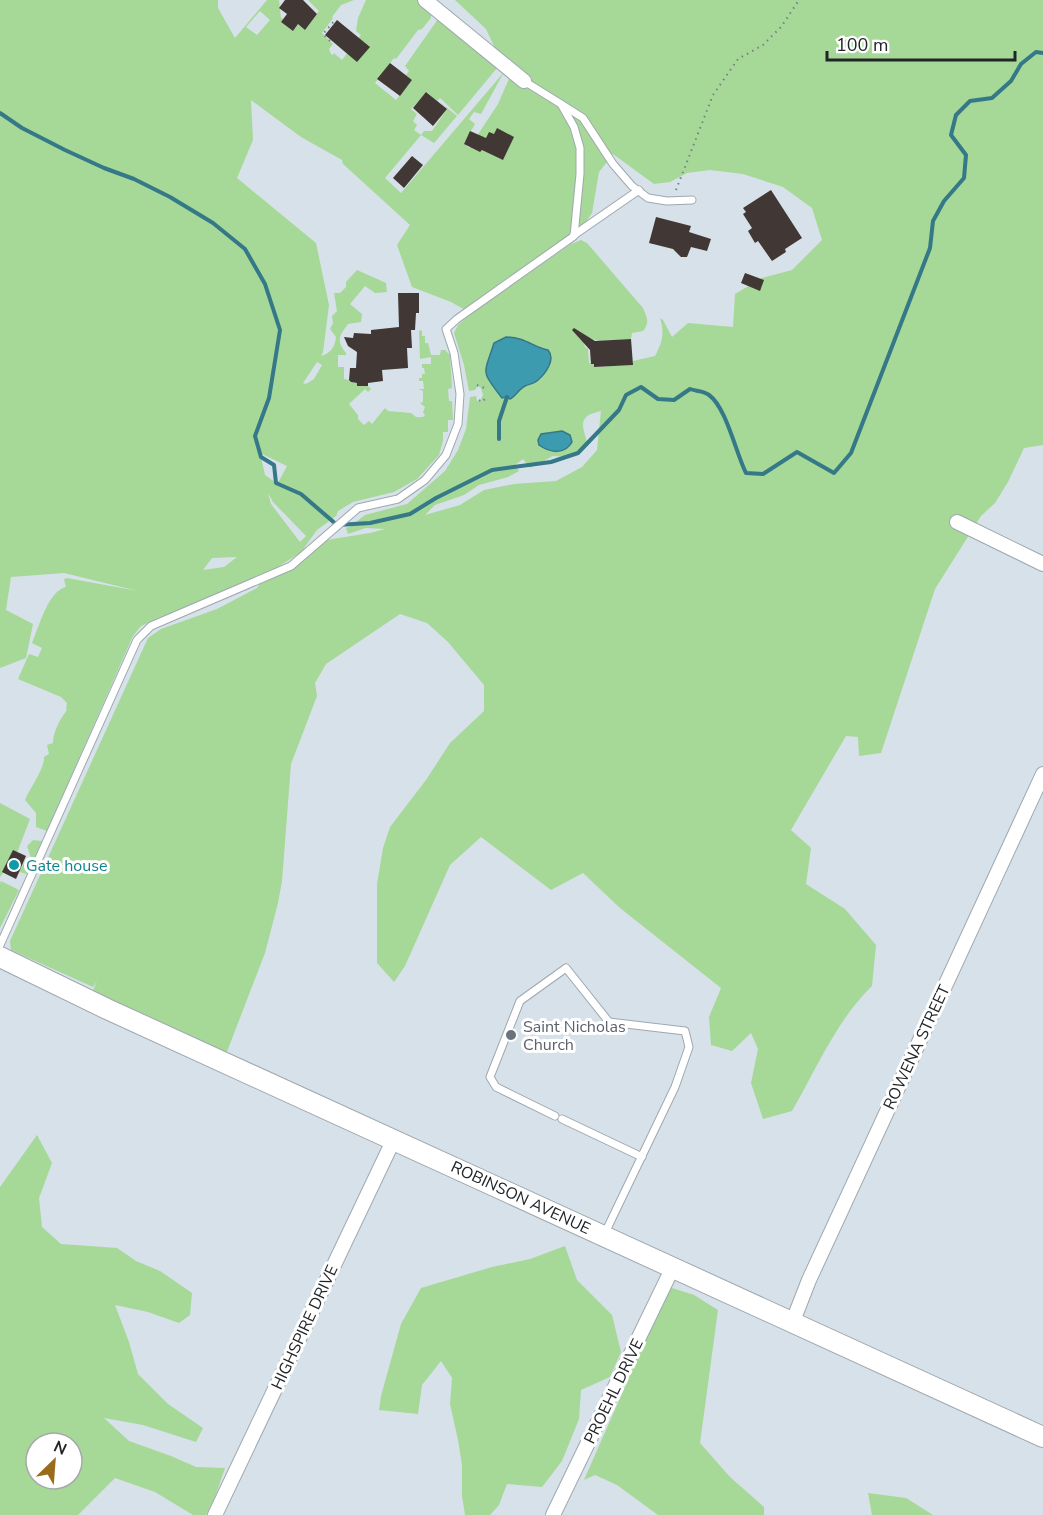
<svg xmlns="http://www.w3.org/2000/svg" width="1043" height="1515" font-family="'Nunito Sans',sans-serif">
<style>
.green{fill:#a6d897;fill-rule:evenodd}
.water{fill:#3d9bb0;stroke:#357887;stroke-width:1.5}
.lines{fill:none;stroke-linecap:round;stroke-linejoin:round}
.stream{stroke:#357887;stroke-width:4}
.building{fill:#413734}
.lane-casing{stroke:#9fa8af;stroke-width:9}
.street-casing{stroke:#9fa8af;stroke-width:16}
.secondary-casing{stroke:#9fa8af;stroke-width:22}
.path{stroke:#797f84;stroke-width:2;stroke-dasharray:1.5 4.5;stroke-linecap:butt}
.lane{stroke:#fff;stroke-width:7}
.street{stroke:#fff;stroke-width:14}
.secondary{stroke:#fff;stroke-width:20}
.culture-dot{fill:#0f9aa8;stroke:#fff;stroke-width:2}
.worship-dot{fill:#6b7280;stroke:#fff;stroke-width:2}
.labels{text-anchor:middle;stroke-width:6;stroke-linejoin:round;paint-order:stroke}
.culture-label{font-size:16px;fill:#0d838f;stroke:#fff;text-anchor:start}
.worship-label{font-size:16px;fill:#5b616d;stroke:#fff;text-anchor:start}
.street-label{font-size:16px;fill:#222528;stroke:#fff}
</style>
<rect width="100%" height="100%" fill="#d7e1e9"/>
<g class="green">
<path d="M0,0H218V8L235,38L267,0H279L281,18L283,19L281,22L293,31L298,24L305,30L319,11L308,0H354L341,5L332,17L333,18L322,33L333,44L329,49L331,54L333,55L334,53L342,60L361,35L356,31L358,18L366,0H417L431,13V18L422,29L418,30L396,59L394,58L375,83L396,100L412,80L406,75L409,71L405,66L438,19L497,68L458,115L440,98L437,101L427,92L411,109L417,114L413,121L417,125L414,130L421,135L424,131H432L447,109L440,102L457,116L434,143L421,135L385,178L401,193L504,72L481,114L474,112L469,119L475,124L464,143L469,148L498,104L512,72L502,63L486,29L455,0H1043V445L1024,448L1008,482L995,503L981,516L935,589L881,753L859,756L858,737L846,736L791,830L811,848L806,884L845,909L876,945L872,986C836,1021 817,1068 792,1111L763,1119L751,1083L758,1049L751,1033L732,1051L711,1045L709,1017L721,988L620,908L583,873L551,890L481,837L450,865L405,966L394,982L377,963V884L383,848L390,827L426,780L450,743L484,711V685L448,642L427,623L400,614L326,664L315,683L317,696L291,764L282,881L278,903L265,953L223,1062L89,1000L97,981L93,987L11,950L10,941L148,638L161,629L217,609L257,588L263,578L291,566L306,552L300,553L276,568L141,626L133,636L47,831L36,827V813L25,800C30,788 45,768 44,757L49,754L47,745L53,743C53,731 61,718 67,710L66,709L67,703L61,697L18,679L29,654L38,657L42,648L32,643C39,627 48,591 66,587L64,579L67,578L138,591L64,573L11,577L6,610L33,624L26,658L0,668ZM260,11L270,20L257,35L246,27ZM251,100L301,137L342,160L343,164L410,225L397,245L412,287L451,302L467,311L580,231L592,213L599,172L613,154L654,184L670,182L687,173L710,170L743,174L783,187L812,208L822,240L792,270L762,278L735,294L733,327L688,323L672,337L663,320L660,318C665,333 662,343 655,356L633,361L632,365L594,367V364L589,363L588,349L585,347L583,340L589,338L600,341L631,339L632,333L643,331C650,323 647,317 643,308L587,243L581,240L571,244L479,307L458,325L454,333L464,365L469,391L475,390L478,386L481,388L483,395L480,401H477L476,396L470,397L466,429L458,450L445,471L407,504L365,515L351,526L346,528L348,534L366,528L385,529L370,533L320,541L307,552L304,548L317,530L336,516L338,511L353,502L394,492L417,479L439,455L443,441V432H448V420H453L452,401H449L448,389L452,388L450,355L445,350H441L440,355H431L428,343H425V336H422V330L419,331L420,359L431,357V364H422V368H424L425,374H422V378H419V381H423L424,389H419L423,391V402L420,403L425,407L423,412L425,415L423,417H416L411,413L388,411L385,408L372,424L369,421L364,425L358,419V415L349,404L365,389L368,392L371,389L368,386H358L357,383L351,382L350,380L344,379V367H338V355H346V353C336,340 339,336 348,324L361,322L362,314L350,304L365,286L375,293L387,292L386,283L357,270L346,282V287L340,293H334L337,311L332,316L333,323L330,329L336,337C335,347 330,354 321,356L323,352L329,305L316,243L237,178L253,140ZM317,362L322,365L314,379L306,384L303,383ZM601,411L597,450L582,467L556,481L514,484L484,490L460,505L425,515L435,505L464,495L479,485L508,477L519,471L515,465L523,459L530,468L553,456L571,457L588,445C582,425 577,416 601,411ZM260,453L287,466L279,481L275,482L265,475ZM268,493L273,502L306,536L300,542L271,504ZM237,557L224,567L203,570L212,558Z"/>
<polygon points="0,803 30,819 15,858 0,877"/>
<polygon points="33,840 42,841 27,874 19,872 25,860 29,862 31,858 27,846"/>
<polygon points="1,881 19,890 0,928 0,883"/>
<path d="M37,1135L52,1163L39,1198L42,1227L61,1244L117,1248L136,1261L160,1271L192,1293L190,1315L179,1323L148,1312L115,1305L129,1342L138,1374L168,1404L203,1428L196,1442L143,1425L104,1418L129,1441L171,1456L196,1467L225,1468L215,1497L206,1515H193L155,1492L115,1478L78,1515H0V1187ZM36,1443H72V1479H36Z"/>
<polygon points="565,1246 577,1280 612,1315 621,1352 610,1377 581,1390 579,1419 562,1461 542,1487 507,1484 499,1505 490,1515 465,1515 462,1496 462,1465 458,1440 450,1404 452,1378 441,1361 422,1385 418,1414 379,1410 381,1396 401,1324 421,1288 492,1267 530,1259"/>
<polygon points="669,1287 694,1295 718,1310 700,1443 730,1477 764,1507 764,1515 658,1515 617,1485 595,1475 584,1480"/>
<polygon points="868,1493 906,1498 933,1515 872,1515"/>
</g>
<g class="water">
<path d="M506,337C525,337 533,347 548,350C556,359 546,373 538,380C534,384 529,384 525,386C519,389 516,396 510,399L506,397L502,398C480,370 484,375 494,343Z"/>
<path d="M562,431L570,435L572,442C565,455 550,453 539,445L538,440L541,434Z"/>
</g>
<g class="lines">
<g class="stream">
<path d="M0,113L22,128L65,150L104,168L134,179L170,197L213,223L245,249L265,284L280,330L269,398L255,436L261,457L274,465L276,483L301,494L337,525L370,523L410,514L436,498L492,470L551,462L578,453L619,410L626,395L641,387L658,399L674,400L690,389C695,391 705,391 709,395C726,407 736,453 746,473L763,474L797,452L834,473L851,453L930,248L933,221L944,201L964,178L966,155L951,135L956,115L970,101L992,98L1011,81L1021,64L1036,52L1043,53"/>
<polyline points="499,439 499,421 507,397"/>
</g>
</g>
<g class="building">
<polygon points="285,0 303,0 317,14 305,30 298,24 293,31 281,22 287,14 279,8"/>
<polygon points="337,20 370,47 357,62 325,35"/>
<polygon points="390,63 412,80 400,96 377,79"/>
<polygon points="426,92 447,109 433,126 413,108"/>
<polygon points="497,128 514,137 503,160 482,150 480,152 464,144 470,131 486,138 489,132 494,134"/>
<polygon points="412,156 423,165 404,188 393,178"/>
<polygon points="771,190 802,238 785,249 786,252 772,261 758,241 755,243 748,231 752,228 743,214 746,212 743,208"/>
<polygon points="656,217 691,226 689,232 711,239 707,251 691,247 687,257 681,257 673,249 649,243"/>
<polygon points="745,273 764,280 760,291 741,283"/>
<polygon points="398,293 419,293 419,313 416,313 415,330 411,330 412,348 407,348 408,368 382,370 383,381 368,383 368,386 357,386 357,383 351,382 349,380 350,368 356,368 357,352 348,346 344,337 353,338 354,333 371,334 371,330 399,327"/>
<polygon points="574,328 595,341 631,339 633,365 594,367 594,364 591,364 590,350 572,330"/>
<polygon points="13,850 26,856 16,879 2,872"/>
</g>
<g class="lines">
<g class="lane-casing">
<g id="lane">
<polyline points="561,104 583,118 613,164 632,186 648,198 667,201 692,200"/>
<polyline points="574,235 639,190"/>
<polyline points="0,945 137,640 151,626 291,566 358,508 398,499 425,480 446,455 458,424 460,394 454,353 446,329 457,319 574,236 580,174 580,148 574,127 561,104 524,81"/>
<polyline points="555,1116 496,1087 490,1077 520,1001 566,968 609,1022 685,1031 689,1047 675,1087 604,1235"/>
<polyline points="562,1119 642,1157"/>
</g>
</g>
<g class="street-casing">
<g id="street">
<polyline points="425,0 524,81"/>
<polyline points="957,522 1043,564"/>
<polyline points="793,1321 809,1280 1043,774"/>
<polyline points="215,1515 394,1139"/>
<polyline points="553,1515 673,1267"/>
</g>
</g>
<g class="secondary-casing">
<polyline id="secondary" points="0,957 107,1009 1043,1437"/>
</g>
<g class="path">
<polyline points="330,41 323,34 336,19"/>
<polyline points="676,190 713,95 738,59 763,45 781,27 799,0"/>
<polyline points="477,385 487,389"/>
<polyline points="479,400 482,402 487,397"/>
</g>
<use href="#lane" class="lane"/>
<use href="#street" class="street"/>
<use href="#secondary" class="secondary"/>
</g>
<circle class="culture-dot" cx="14" cy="865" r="6"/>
<circle class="worship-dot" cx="511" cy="1035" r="6"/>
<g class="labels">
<g class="culture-label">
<text x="26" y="871">Gate house</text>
</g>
<g class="worship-label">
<text x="523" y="1032">Saint Nicholas<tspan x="523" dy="18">Church</tspan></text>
</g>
<g class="street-label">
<text transform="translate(916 1047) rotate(-65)" y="6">ROWENA STREET</text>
<text transform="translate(521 1197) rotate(25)" y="6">ROBINSON AVENUE</text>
<text transform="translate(304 1327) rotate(-65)" y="6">HIGHSPIRE DRIVE</text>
<text transform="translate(613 1391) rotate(-64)" y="6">PROEHL DRIVE</text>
</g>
</g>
<g transform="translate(54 1461) rotate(25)"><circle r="28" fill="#ffffff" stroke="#a7a8a9" stroke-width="1.5"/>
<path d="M0-4.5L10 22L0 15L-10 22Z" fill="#9a6b1c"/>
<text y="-9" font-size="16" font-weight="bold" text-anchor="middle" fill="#222528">N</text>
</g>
<path d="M827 51v9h188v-9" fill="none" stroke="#222528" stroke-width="3"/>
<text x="836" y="51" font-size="18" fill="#222528" stroke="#ffffff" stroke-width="4.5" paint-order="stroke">100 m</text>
</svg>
